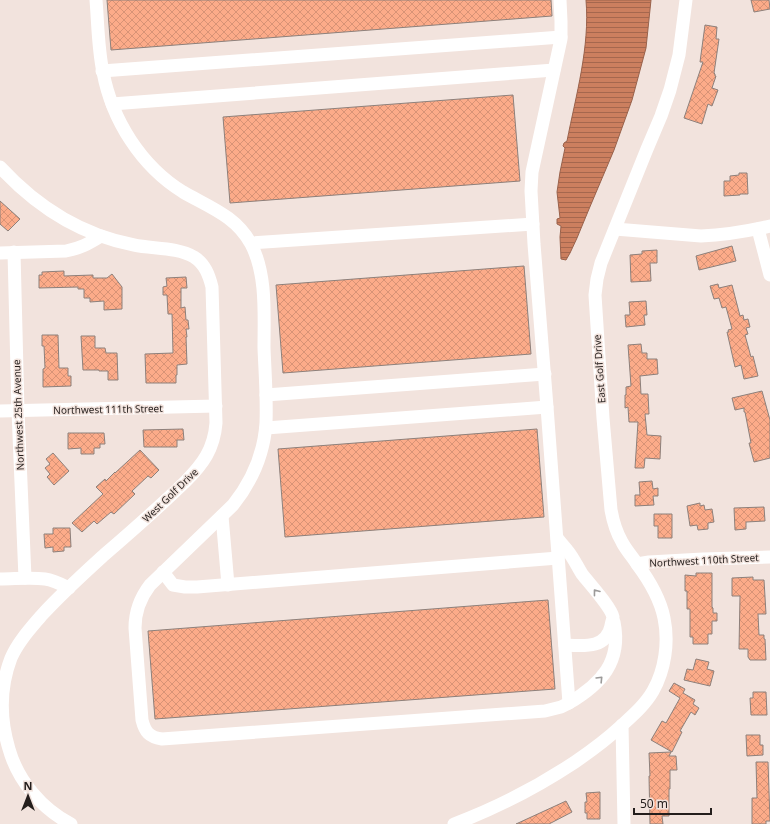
<svg xmlns="http://www.w3.org/2000/svg" width="770" height="824" font-family="'Noto Sans',sans-serif">
<style>
.water{fill:url(#water-rules);stroke:#9a624b}
.building{fill:url(#building-cross-hatch);stroke:#8d807b}
.lines{fill:none;stroke-linecap:round;stroke-linejoin:round}
.minor{stroke:#fff;stroke-width:13}
.oneway{stroke:#9c9a99}
.labels{text-anchor:middle;stroke-width:3;stroke-linejoin:round;paint-order:stroke}
.street-label{font-size:10px;fill:#241e1c;stroke:#f2e3dd}
</style>
<defs>
<pattern id="water-rules" width="6" height="5" patternUnits="userSpaceOnUse"><rect width="6" height="5" fill="#cc7f5f"/><path d="M0 2.5h6" fill="none" stroke="#a5674e"/></pattern>
<pattern id="building-cross-hatch" width="8" height="8" patternUnits="userSpaceOnUse"><rect width="8" height="8" fill="#fcab89"/><path d="M0 0l8 8M0 8l8-8" fill="none" stroke="#d89376"/></pattern>
</defs>
<rect width="100%" height="100%" fill="#f2e3dd"/>
<path class="water" d="M586,0H651L646,48L632,100L614,150L589,209L577,238L570,253L566,260L561,259L560,237L561,226L557,224V219L560,218L557,192L560,172L565,148L563,146L564,143L567,141C576,95 590,47 586,0Z"/>
<g class="building">
<polygon points="107,0 551,0 552,16 111,50"/>
<polygon points="751,0 769,0 770,9 754,12"/>
<polygon points="705,25 717,27 716,39 719,39 714,73 715,74 715,76 716,76 712,88 718,90 712,106 708,104 702,124 684,118 703,62 700,62"/>
<polygon points="513,95 520,181 230,203 223,117"/>
<polygon points="739,173 747,173 748,194 740,194 740,195 724,196 724,181 730,181 730,176 739,175"/>
<polygon points="0,201 20,219 8,231 0,224"/>
<polygon points="732,246 736,261 699,270 696,256"/>
<polygon points="657,250 657,263 650,263 651,281 631,282 630,255 642,254 642,251"/>
<polygon points="524,266 531,354 283,373 276,285"/>
<polygon points="64,271 64,276 93,275 93,278 107,278 112,274 122,287 122,309 104,310 104,301 90,302 90,298 84,298 84,289 78,289 78,287 39,288 39,275 42,275 42,272"/>
<polygon points="186,277 187,288 181,288 181,308 185,307 186,320 188,320 189,329 186,329 187,337 186,337 187,364 177,365 177,375 176,375 176,383 146,383 145,354 173,353 172,314 168,314 167,295 163,295 163,287 167,286 166,278"/>
<polygon points="718,284 719,288 732,285 740,316 743,315 744,320 748,319 750,327 746,328 748,334 745,335 751,357 753,356 758,376 744,379 741,365 735,367 727,332 729,332 728,330 732,329 726,307 722,308 719,298 714,299 710,286"/>
<polygon points="646,301 647,315 644,315 645,325 626,327 625,315 630,315 629,302"/>
<polygon points="42,335 58,335 59,368 68,368 68,376 71,376 71,386 43,387 43,369 45,368 44,346 42,346"/>
<polygon points="81,336 95,336 95,348 105,348 106,353 117,353 118,380 108,380 108,371 99,371 99,370 83,370"/>
<polygon points="641,344 642,353 647,353 647,359 657,359 658,374 640,376 641,394 648,394 649,414 645,414 647,435 661,436 660,459 645,458 644,468 635,468 638,422 629,422 628,407 625,408 625,395 626,395 626,387 631,386 628,345"/>
<polygon points="762,391 770,420 770,458 754,462 749,443 751,443 745,412 744,412 744,408 735,410 732,398"/>
<polygon points="183,429 184,440 177,440 177,447 144,447 143,430"/>
<polygon points="537,429 544,517 285,537 278,449"/>
<polygon points="68,433 104,433 105,444 100,444 100,448 94,448 94,454 81,454 81,448 68,449"/>
<polygon points="140,450 159,470 151,478 148,476 132,491 135,494 114,514 111,512 97,524 94,521 82,532 72,523 103,494 96,487 105,479 106,481 115,472 115,473"/>
<polygon points="53,453 69,471 54,485 47,477 50,474 45,468 50,464 46,459"/>
<polygon points="652,481 653,489 658,488 658,496 653,496 654,505 635,506 635,495 640,495 639,482"/>
<polygon points="700,503 700,506 704,505 705,510 712,509 714,522 708,523 708,529 698,530 697,525 690,526 687,506"/>
<polygon points="764,507 765,521 746,522 746,529 735,530 734,508"/>
<polygon points="654,514 672,514 672,538 658,538 658,526 654,526"/>
<polygon points="53,528 70,528 71,547 64,547 64,551 53,552 53,547 45,548 44,534 53,534"/>
<polygon points="696,573 712,573 712,607 713,608 713,613 717,613 717,621 712,621 712,634 708,634 708,644 693,644 693,637 690,637 690,609 687,609 687,591 685,591 685,575 696,576"/>
<polygon points="753,577 753,580 764,580 766,614 758,614 759,635 764,635 764,639 765,639 766,660 750,660 748,657 748,649 739,649 740,596 732,596 732,578"/>
<polygon points="548,600 555,689 155,719 148,631"/>
<polygon points="696,659 709,662 707,669 714,671 710,686 684,680 687,669 693,670"/>
<polygon points="674,683 685,689 683,693 695,700 693,704 699,708 695,715 691,712 680,731 682,732 672,752 651,740 662,721 666,723 680,698 669,691"/>
<polygon points="753,692 766,692 767,715 751,715 750,698 753,698"/>
<polygon points="746,735 760,735 760,745 763,745 763,755 747,756"/>
<polygon points="671,752 669,756 676,756 677,770 670,770 670,789 669,789 669,816 662,816 663,824 650,824 649,776 650,776 649,753"/>
<polygon points="756,762 768,762 770,821 766,821 766,824 752,824 752,798 757,798"/>
<polygon points="600,792 600,819 587,819 587,813 585,813 585,802 587,802 586,793"/>
<polygon points="566,801 572,812 549,824 516,824"/>
</g>
<g class="lines">
<g class="minor">
<path d="M96,0C98,24 98,49 103,72C112,120 141,166 183,192C209,207 236,216 251,244C267,274 264,315 264,348C265,373 267,398 266,423C264,454 252,481 233,505L150,585C140,598 135,611 135,628L142,720C145,732 149,737 162,739L545,711L561,707L569,703L547,407L534,244L531,191L532,172L561,39V21L560,0"/>
<polyline points="102,71 561,37"/>
<polyline points="112,104 554,70"/>
<path d="M0,167C36,206 81,235 134,245C153,249 177,247 194,257C205,264 209,275 212,287L216,423C214,449 203,464 185,482C159,507 132,531 104,555C82,575 61,594 41,616C30,629 18,642 11,658C0,687 0,719 9,749C18,781 42,809 71,824"/>
<path d="M615,229L701,236C724,235 748,231 770,226"/>
<polyline points="758,229 770,275"/>
<polyline points="251,243 533,224"/>
<polyline points="14,252 18,411 25,578"/>
<path d="M0,253L66,251C81,248 88,244 101,236"/>
<polyline points="266,395 545,374"/>
<polyline points="0,411 216,406"/>
<polyline points="266,428 547,407"/>
<polyline points="222,516 228,585"/>
<path d="M557,538C560,542 564,546 567,550C573,557 577,566 582,574C589,583 611,607 613,617C613,619 611,623 611,626C606,649 584,646 565,645"/>
<polyline points="637,564 649,562 703,559 770,557"/>
<polyline points="163,572 173,585 185,587 197,587 558,558"/>
<path d="M0,579C15,579 30,577 45,579C53,580 61,584 69,588"/>
<path d="M569,703C601,684 622,662 614,622"/>
<polyline points="622,725 624,824"/>
<path d="M454,824C497,808 537,787 575,762C591,751 606,740 620,727C632,716 645,705 653,691C665,670 669,642 664,618C660,598 649,580 637,564C632,556 626,550 622,542C616,532 613,521 611,510L603,418L595,295L597,279L601,263L647,149L661,116L670,90L679,55L686,0"/>
</g>
</g>
<defs><path id="oneway-chevron" d="M-2-3.5L2.5 0L-2 3.5" fill="none" stroke-width="1.6" stroke-linecap="round" stroke-linejoin="round"/></defs>
<g class="oneway">
<use href="#oneway-chevron" transform="translate(596 592) rotate(-128)"/>
<use href="#oneway-chevron" transform="translate(600 679) rotate(-46)"/>
</g>
<g class="labels">
<g class="street-label">
<text transform="translate(599 369) rotate(-94)" y="4">East Golf Drive</text>
<text transform="translate(108 409) rotate(-1)" y="4">Northwest 111th Street</text>
<text transform="translate(18 415) rotate(-92)" y="4">Northwest 25th Avenue</text>
<text transform="translate(170 495) rotate(-44)" y="4">West Golf Drive</text>
<text transform="translate(704 560) rotate(-3)" y="4">Northwest 110th Street</text>
</g>
</g>
<g transform="translate(28 796)" stroke="#f2e3dd" stroke-width="3" paint-order="stroke">
<path d="M0-3L7 15L0 10L-7 15Z" fill="#241e1c"/>
<text y="-6" font-size="11" font-weight="bold" text-anchor="middle" fill="#241e1c">N</text>
</g>
<path d="M634 808v6h77v-6" fill="none" stroke="#241e1c" stroke-width="2"/>
<text x="640" y="808" font-size="12" fill="#241e1c" stroke="#f2e3dd" stroke-width="3" paint-order="stroke">50 m</text>
</svg>
